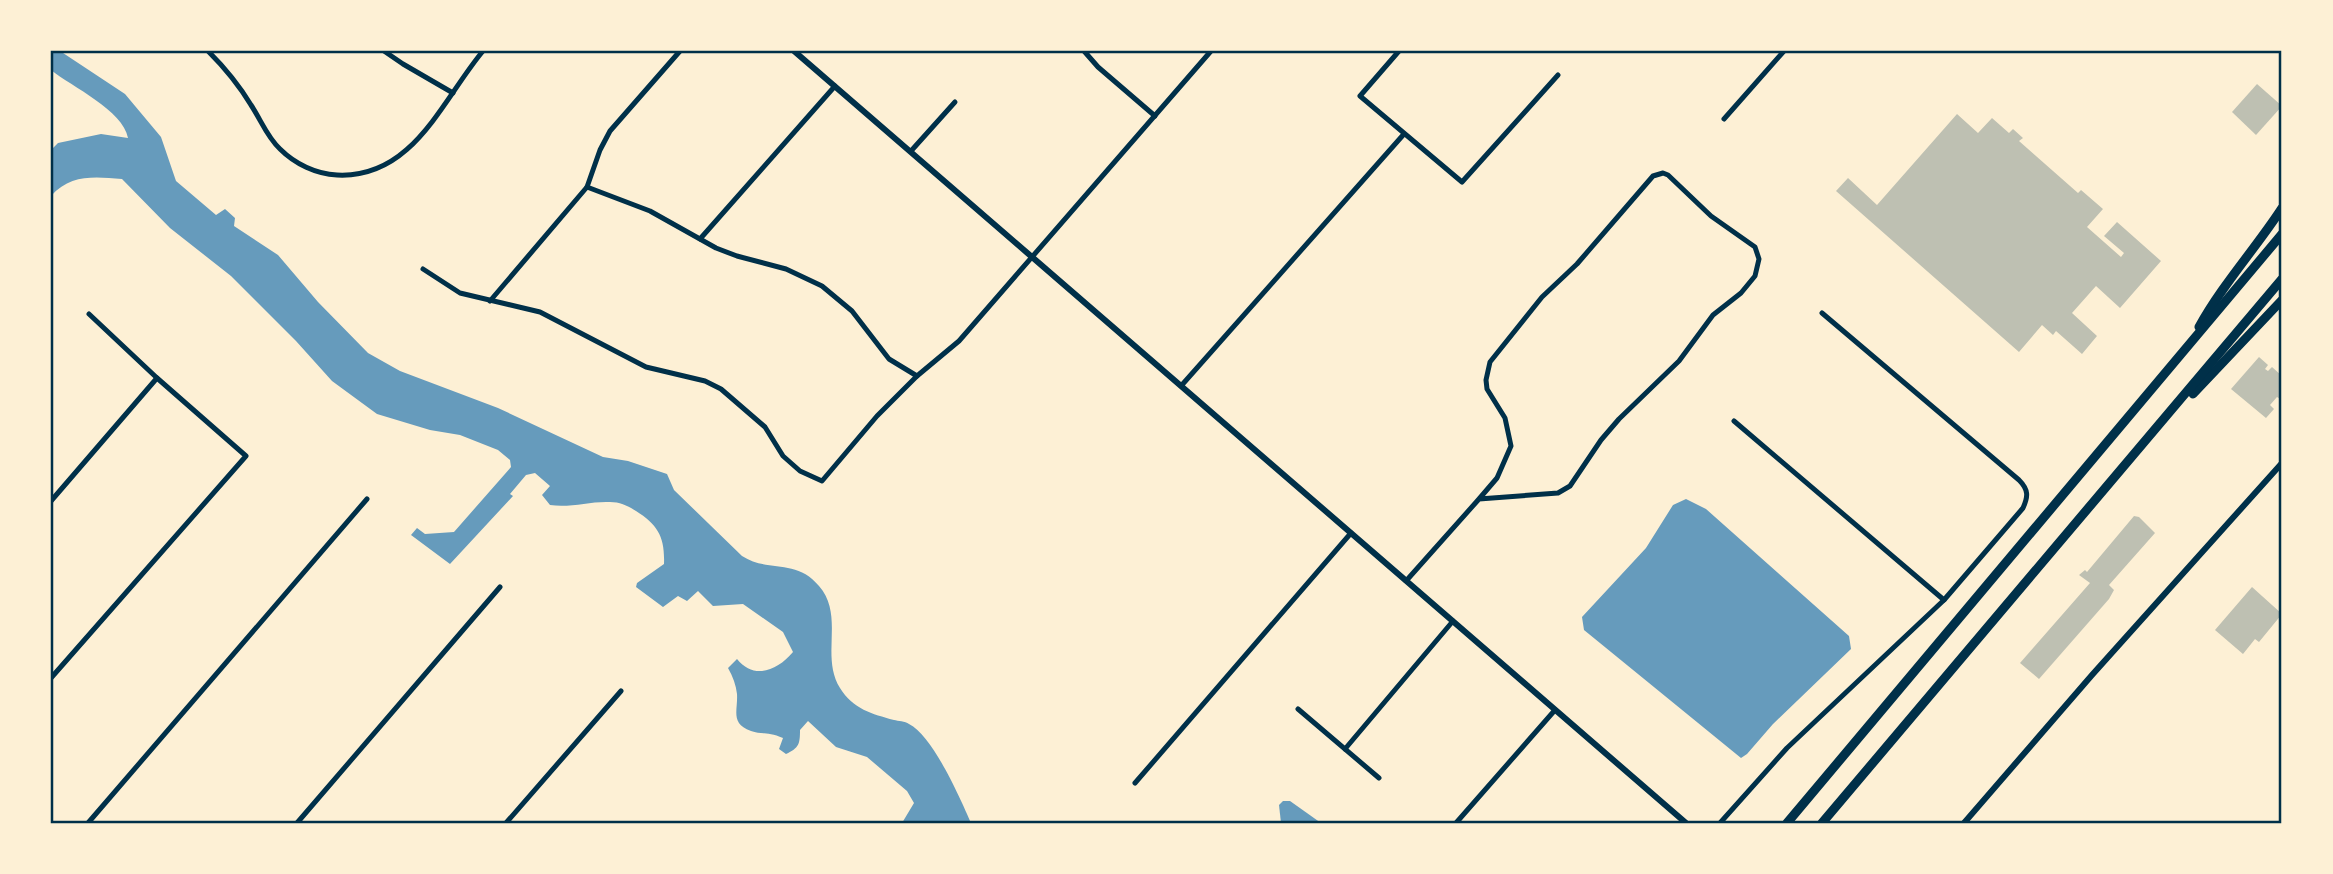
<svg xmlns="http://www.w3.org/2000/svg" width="2333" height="874" font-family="'Sofia Sans Condensed',sans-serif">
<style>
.water{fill:#669bbc}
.building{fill:#bec0b2}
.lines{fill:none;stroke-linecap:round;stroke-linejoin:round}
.minor{stroke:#003049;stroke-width:5}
.tertiary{stroke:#003049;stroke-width:6}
.motorway{stroke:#003049;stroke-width:9}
.neatline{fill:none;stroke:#003049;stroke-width:2.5}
</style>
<rect width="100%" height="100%" fill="#fdf0d5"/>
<g class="water">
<path d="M51,51H60L125,94L161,137L176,181L216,215L225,209L235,218L234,226L278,255L318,302L368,353L400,371L498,408L603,457L628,461L667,474L674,490L742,556C768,573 796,558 819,586C845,616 820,656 840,688C853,709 872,714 894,720C898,721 905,721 909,724C933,736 960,798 971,823H902L914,803L907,791L867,757L836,747L808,721L800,730C800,744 799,748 786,754L779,749L783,738C768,731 762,735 751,731C730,723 738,711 737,694C736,685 733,677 728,668L737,659C754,680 777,671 793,652L783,632L743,604L713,606L698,591L687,601L678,596L663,607L636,587L637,583L664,564C665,537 658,525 636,511C628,506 620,502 610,502C590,501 571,508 550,505L542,495L550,486L535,473L526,475L510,494L513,496L450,564L411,535L417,528L425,534L454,532L511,467L510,460L498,450L460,435L430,430L377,414L332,381L296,341L231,276L170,228L122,179C94,177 71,174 51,196V150L58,143L101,134L128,138C123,110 72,87 51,70Z"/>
<polygon points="1686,499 1706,509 1849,636 1851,649 1773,724 1747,754 1741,758 1584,630 1582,617 1646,548 1673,505"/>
<polygon points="1283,801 1290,801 1321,823 1281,823 1279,805"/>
</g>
<g class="building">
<polygon points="2257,84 2282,106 2256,135 2232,112"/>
<polygon points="1957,114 1978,133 1992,118 2009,133 2013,129 2023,138 2019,141 2078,193 2081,190 2103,209 2087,227 2121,257 2124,253 2104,236 2117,222 2161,261 2120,308 2096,286 2072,313 2097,336 2082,354 2056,331 2053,335 2042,325 2019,352 1836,191 1848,178 1877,205"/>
<polygon points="2259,357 2268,365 2265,369 2268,371 2272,367 2282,376 2279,379 2282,379 2282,397 2280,399 2277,397 2270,405 2274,409 2266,418 2231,389"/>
<polygon points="2134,516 2139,517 2155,533 2109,585 2114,590 2109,599 2039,679 2020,663 2090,583 2079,575 2085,570 2087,572"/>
<polygon points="2252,587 2282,614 2259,642 2255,639 2243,654 2215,630"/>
</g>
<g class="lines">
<g class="minor">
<path d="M208,51C224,67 239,85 251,105C261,120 267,137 280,149C295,164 316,174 337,175C413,179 442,100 483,51"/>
<polyline points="384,51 403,64 453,93"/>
<polyline points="1084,51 1098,67 1155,116"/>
<polyline points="1399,51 1360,96 1462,182 1558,75"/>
<polyline points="1724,119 1784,51"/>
<polyline points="911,151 955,102"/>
<polyline points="587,187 650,211 716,248 737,256 786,269 822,286 852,311 889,359 917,376"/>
<polyline points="700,239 835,86"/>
<polyline points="423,269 460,293 540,312 646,367 705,381 721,389 765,427 783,456 800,471 822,481 877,416 917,376 959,341 1211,51"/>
<polyline points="490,301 587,187 600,150 610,131 680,51"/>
<polyline points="1181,386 1404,134"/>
<polyline points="1734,421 1944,600"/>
<polyline points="51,501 157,378"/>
<polyline points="1406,581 1479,499 1558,493 1570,486 1601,440 1619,419 1679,361 1713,315 1741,293 1755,276 1759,259 1755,247 1711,216 1668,175 1663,173 1653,176 1577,264 1542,297 1490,362 1486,380 1487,389 1505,418 1511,446 1497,478 1479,499"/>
<polyline points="51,678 246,456 157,378 89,314"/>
<polyline points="1298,709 1379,778"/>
<polyline points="1345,749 1453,621"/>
<polyline points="1135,783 1351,533"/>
<polyline points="88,823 367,499"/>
<polyline points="297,823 500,587"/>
<polyline points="506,823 621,691"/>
<polyline points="1456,823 1555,710"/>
<path d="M1720,823L1787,748L1944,600L2023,508C2028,497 2029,490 2019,480L1822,313"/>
</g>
<g class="tertiary">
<polyline points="794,51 1686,823"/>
<polyline points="1964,823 2092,675 2282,463"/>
</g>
<g class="motorway">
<path d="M2199,327C2222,285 2256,248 2282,208"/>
<polyline points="2193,394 2282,300"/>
<polyline points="1787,823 2282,234"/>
<polyline points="1822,823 2282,279"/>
</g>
</g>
<rect width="2333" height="874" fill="none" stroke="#fdf0d5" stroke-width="105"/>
<rect x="52" y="52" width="2228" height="770" class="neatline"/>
</svg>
